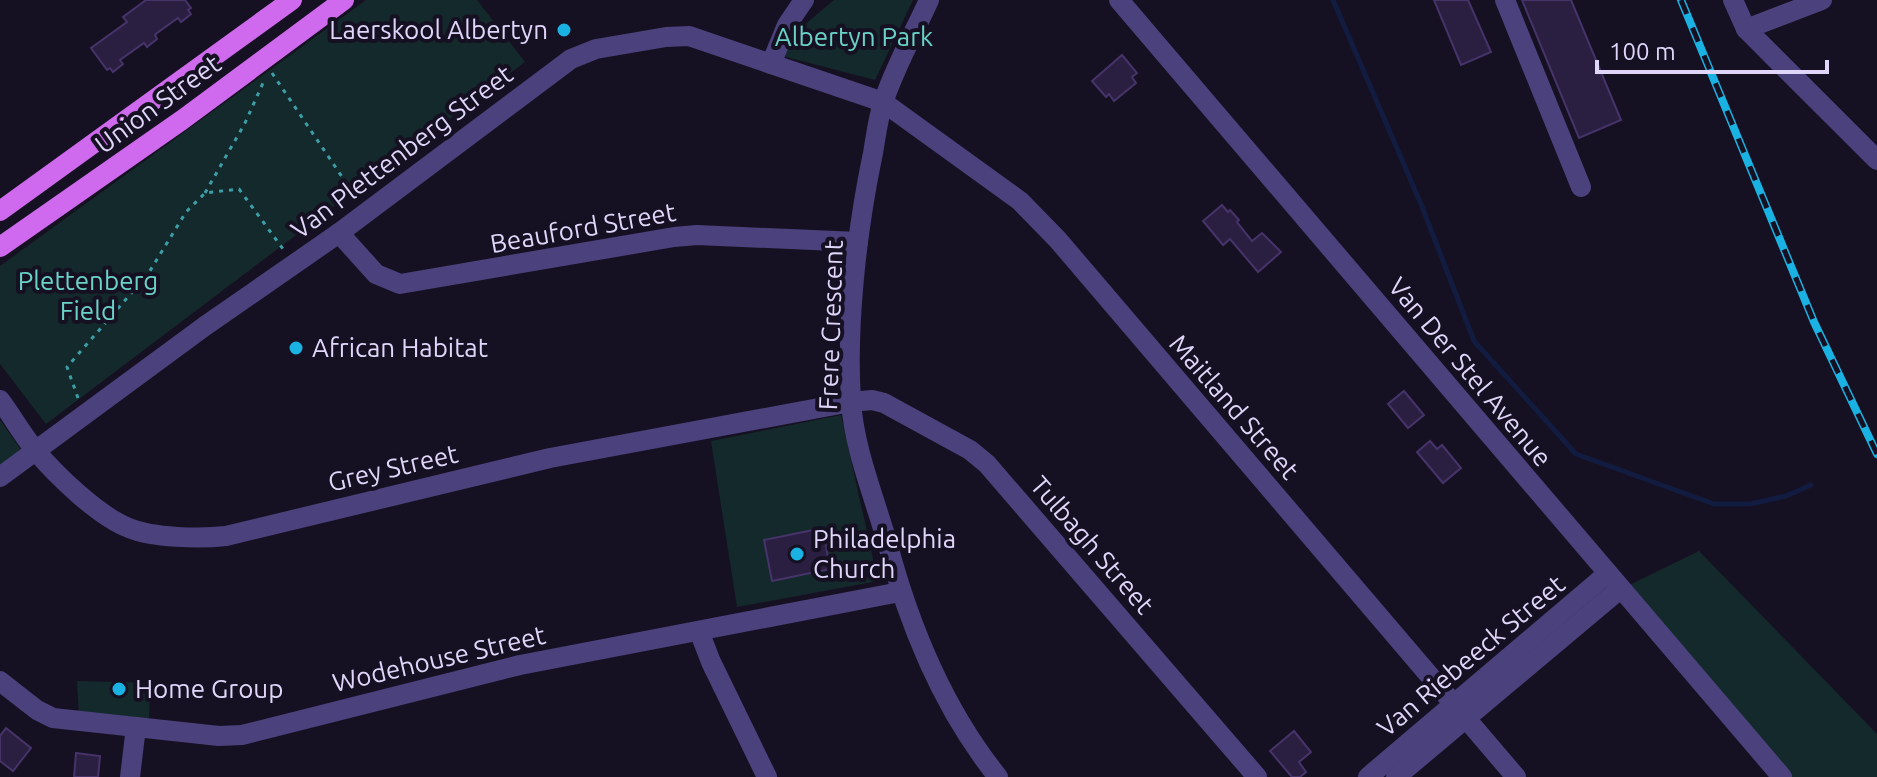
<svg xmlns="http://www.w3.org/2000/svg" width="1877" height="777" font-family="Ubuntu,sans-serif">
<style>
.green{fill:#14292b}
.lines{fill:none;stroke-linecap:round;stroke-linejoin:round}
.stream{stroke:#111c40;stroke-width:5}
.building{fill:#2a1f41;stroke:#46336a;stroke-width:2}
.path{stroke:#3c9fa8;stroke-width:3;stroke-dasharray:4 6;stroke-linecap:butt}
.minor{stroke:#4b417c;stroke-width:20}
.major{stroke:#cf6aee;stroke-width:20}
.rail-casing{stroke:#1ab2e2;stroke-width:8}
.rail{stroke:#161122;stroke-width:5;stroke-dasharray:15;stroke-linecap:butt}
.poi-dot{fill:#1ab2e2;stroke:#161122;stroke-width:3}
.labels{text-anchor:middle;stroke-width:8;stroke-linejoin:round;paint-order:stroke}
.poi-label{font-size:26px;fill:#dfd6fa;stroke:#161122;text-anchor:start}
.park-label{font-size:26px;fill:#6ad2c7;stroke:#161122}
.street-label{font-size:26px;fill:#dfd6fa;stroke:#161122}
</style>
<rect width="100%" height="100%" fill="#161122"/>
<g class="green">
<polygon points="366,0 477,0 525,62 46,424 0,364 0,266"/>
<polygon points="834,0 913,0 875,80 771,53"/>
<polygon points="841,415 878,581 737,607 711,441"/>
<polygon points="0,420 21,450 0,466"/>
<polygon points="1699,551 1877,734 1877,777 1782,777 1621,589"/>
<polygon points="77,681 150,683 149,721 79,715"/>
</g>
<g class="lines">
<polyline class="stream" points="1333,0 1421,204 1474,341 1576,454 1714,504 1750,504 1786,496 1811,485"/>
</g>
<g class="building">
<polygon points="146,0 185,0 191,8 188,10 191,14 181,22 178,18 157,33 155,35 157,39 147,47 144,43 120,60 123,64 113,72 110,68 107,70 91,48 127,22 123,17"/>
<polygon points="1434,0 1468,0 1491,52 1461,65"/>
<polygon points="1522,0 1571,0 1621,120 1579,138"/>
<polygon points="1122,55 1137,73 1132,77 1136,83 1114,101 1109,94 1106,97 1092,81"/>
<polygon points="1222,205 1228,212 1230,210 1239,220 1237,222 1252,241 1262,233 1281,252 1258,272 1230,239 1223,245 1203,221"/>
<polygon points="1404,391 1424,415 1408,428 1388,404"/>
<polygon points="1430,441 1437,449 1442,445 1461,468 1443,483 1417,452"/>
<polygon points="823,528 830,569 772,581 764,540"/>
<polygon points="6,728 31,748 13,771 0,761 0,736"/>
<polygon points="1294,731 1311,752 1299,762 1306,772 1300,777 1292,777 1270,751"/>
<polygon points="76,753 100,756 98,777 74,777"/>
</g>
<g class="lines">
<g class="path">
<polyline points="272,73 357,199"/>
<polyline points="205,193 245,123 263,83"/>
<polyline points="78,398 67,367 148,274 186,212 205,193 239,189 283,249"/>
</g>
<g class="minor">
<path d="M929,0C914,33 896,65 884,100C878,117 876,136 873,153C857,229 846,324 851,401C854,449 874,496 887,542C909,625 944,710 998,777"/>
<polyline points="1119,0 1782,777"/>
<polyline points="1505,0 1581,187"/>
<polyline points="1733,0 1746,29 1877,160"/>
<polyline points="1746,29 1822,0"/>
<polyline points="771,64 787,25 804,0"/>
<polyline points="339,233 376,274 400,284 674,237 697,235 858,242"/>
<path d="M0,400C12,416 22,434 35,450C56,475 98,516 129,528C153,538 200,539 226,536L550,458L851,402L872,400L884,403L970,450L987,464L1257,777"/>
<polyline points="0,477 205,326 339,233 571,59 596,49 666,37 689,36 883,102 1020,201 1058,240 1516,777"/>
<polyline points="699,631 711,662 767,777"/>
<polyline points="0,681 37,710 53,718 219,736 242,735 520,665 900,592"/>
<polyline points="130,777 136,727"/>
<polyline points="1368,777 1607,574"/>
<polyline points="1396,777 1620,589"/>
</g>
<g class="major">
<polyline points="0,211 292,0"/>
<polyline points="0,247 182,120 344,0"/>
</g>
<g class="rail-casing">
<polyline id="rail" points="1681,0 1814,322 1877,454"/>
</g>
<use href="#rail" class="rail"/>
</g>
<g class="poi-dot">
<circle cx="564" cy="30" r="8"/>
<circle cx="296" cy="348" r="8"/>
<circle cx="797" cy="554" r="8"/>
<circle cx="119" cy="689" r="8"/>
</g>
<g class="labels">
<g class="poi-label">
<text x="548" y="39" text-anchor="end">Laerskool Albertyn</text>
<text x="312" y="357">African Habitat</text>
<text x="813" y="548">Philadelphia<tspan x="813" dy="30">Church</tspan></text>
<text x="135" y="698">Home Group</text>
</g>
<g class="park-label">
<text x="854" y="46">Albertyn Park</text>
<text x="88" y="290">Plettenberg<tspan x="88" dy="30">Field</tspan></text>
</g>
<g class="street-label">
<text transform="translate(158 104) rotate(-36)" y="9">Union Street</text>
<text transform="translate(402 152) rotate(-37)" y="9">Van Plettenberg Street</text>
<text transform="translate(583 228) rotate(-10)" y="9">Beauford Street</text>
<text transform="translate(831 325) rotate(-88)" y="9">Frere Crescent</text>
<text transform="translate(1470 372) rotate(50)" y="9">Van Der Stel Avenue</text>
<text transform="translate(1234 407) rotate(49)" y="9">Maitland Street</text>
<text transform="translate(393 468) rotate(-13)" y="9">Grey Street</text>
<text transform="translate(1092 545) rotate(49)" y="9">Tulbagh Street</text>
<text transform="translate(1471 656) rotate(-40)" y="9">Van Riebeeck Street</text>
<text transform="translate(439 659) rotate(-13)" y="9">Wodehouse Street</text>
</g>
</g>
<path d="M1597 60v12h230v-12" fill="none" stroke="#dfd6fa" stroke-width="4"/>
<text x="1609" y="60" font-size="24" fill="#dfd6fa" stroke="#161122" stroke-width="6" paint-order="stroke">100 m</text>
</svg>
